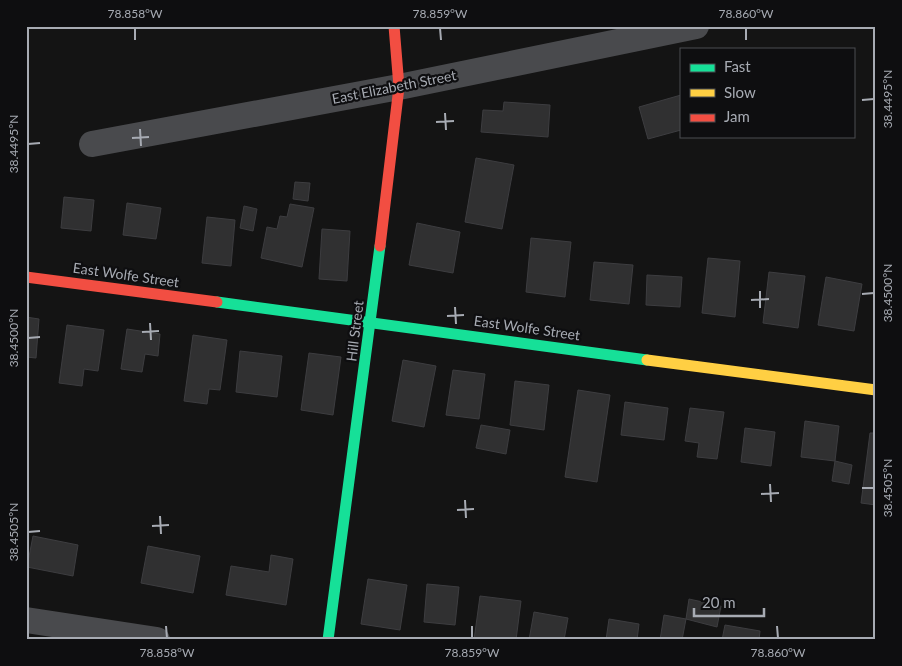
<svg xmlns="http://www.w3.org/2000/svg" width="902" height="666" font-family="Lato,sans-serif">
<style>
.building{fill:#303031;stroke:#3d3d40}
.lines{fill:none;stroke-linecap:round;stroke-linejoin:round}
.street{stroke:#494a4d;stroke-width:26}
.fast{stroke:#16e098;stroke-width:11}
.slow{stroke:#ffcf43;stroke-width:11}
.jam{stroke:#f24e42;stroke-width:11}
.ticks{fill:none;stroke:#a7abb3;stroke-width:2}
.labels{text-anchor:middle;stroke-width:4.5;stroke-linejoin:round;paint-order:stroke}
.street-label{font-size:14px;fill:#a7abb3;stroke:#0e0e10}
.neatline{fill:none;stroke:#a7abb3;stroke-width:2}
.ticks-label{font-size:12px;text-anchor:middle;fill:#a7abb3}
</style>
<rect width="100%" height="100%" fill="#141414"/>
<g class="building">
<polygon points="681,95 681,130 648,139 639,107"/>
<polygon points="504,102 550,105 548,137 481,132 483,110 503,111"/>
<polygon points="476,158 514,165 502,229 465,222"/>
<polygon points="295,182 310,183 308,201 293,199"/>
<polygon points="64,197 94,200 91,231 61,228"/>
<polygon points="127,203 161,208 156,239 123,235"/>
<polygon points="290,204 314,208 302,267 261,258 267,227 277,229 280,216 287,217"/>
<polygon points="244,206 257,209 253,231 240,228"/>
<polygon points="207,217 235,220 231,266 202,263"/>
<polygon points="417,223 460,232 453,273 409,265"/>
<polygon points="322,229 350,231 347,281 319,279"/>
<polygon points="531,238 571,242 565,297 526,292"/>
<polygon points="708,258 740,261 735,317 702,313"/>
<polygon points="594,262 633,265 629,304 590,300"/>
<polygon points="769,272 805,276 798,328 763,323"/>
<polygon points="647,275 682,277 680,307 646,305"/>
<polygon points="826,277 862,284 854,331 818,325"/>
<polygon points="26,317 39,319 36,358 26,357"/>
<polygon points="67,325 104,330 98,371 84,369 82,386 59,383"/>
<polygon points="127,329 160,334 158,356 145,354 142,372 121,369"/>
<polygon points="193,335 227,340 220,390 209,389 207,404 184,401"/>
<polygon points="240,351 282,356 277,397 236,392"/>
<polygon points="309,353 341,357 333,415 301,410"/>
<polygon points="403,360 436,366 424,427 392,421"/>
<polygon points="453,370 485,374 479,419 446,415"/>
<polygon points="515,381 549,385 544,430 510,425"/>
<polygon points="578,390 610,395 597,482 565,477"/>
<polygon points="625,402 668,408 664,440 621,435"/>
<polygon points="690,408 724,412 717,459 697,457 699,443 685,441"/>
<polygon points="805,421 839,426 835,461 801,457"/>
<polygon points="481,425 510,430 506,454 476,448"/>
<polygon points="745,428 775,432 771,466 741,462"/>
<polygon points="870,433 876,433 876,505 861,503"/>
<polygon points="835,461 852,465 849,484 832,481"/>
<polygon points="33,536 78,545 73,576 27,567"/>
<polygon points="148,546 200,556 193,593 141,583"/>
<polygon points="271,555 293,559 286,605 226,595 231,566 269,572"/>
<polygon points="368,579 407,585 400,630 361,624"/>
<polygon points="427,584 459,587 455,625 424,622"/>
<polygon points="480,596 521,601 516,640 474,640"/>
<polygon points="689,599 721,606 717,627 686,619"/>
<polygon points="534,612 568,618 564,640 529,640"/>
<polygon points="664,615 686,619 682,640 660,640"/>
<polygon points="609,619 639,624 637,640 606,640"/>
<polygon points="725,625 760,631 759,640 722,640"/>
</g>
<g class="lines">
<g class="street">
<polyline points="92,144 399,87 696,26"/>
<polyline points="26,620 157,640"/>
</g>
<g class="fast">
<polyline points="217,302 647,360"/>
<polyline points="328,640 380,246"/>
</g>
<polyline class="slow" points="647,360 876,390"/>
<g class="jam">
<polyline points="380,246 399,87 394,26"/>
<polyline points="26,277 217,302"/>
</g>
</g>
<path class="ticks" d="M135,28V40M440,28L441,40M746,28V40M862,100L874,99M445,113L446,130M436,122L454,121M140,129L141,146M132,138L149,137M28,144L40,143M760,291V308M862,294L874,293M751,300L769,299M455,307L456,324M447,316L464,315M150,323L151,340M142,332L159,331M28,338L40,337M770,484L771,502M862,488H874M761,494L779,493M465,500L466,518M457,510L474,509M160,516L161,534M152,526L169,525M28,532L40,531M166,626L167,638M472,626V638M777,626L778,638"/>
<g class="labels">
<g class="street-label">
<text transform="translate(394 87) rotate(-11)" y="5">East Elizabeth Street</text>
<text transform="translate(126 275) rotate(8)" y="5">East Wolfe Street</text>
<text transform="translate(527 328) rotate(8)" y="5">East Wolfe Street</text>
<text transform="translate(355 331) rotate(-83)" y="5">Hill Street</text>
</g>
</g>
<rect width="902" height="666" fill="none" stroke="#0e0e10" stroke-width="55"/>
<rect x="680" y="48" width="175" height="90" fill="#0e0e10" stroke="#4b4d51"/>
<rect x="690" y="64" width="25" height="8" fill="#16e098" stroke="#4b4d51"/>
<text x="724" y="72" font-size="15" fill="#a7abb3">Fast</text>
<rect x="690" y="89" width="25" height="8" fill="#ffcf43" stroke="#4b4d51"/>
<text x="724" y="98" font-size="15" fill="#a7abb3">Slow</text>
<rect x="690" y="114" width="25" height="8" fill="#f24e42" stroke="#4b4d51"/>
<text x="724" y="122" font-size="15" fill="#a7abb3">Jam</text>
<path d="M694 608v8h70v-8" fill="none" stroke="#a7abb3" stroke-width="2.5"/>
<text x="702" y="608" font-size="15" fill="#a7abb3" stroke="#0e0e10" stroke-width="4" paint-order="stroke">20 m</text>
<rect x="28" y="28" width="846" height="610" class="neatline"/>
<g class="ticks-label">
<text x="135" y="18">78.858°W</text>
<text x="440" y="18">78.859°W</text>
<text x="746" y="18">78.860°W</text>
<text transform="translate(888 99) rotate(-90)" y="4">38.4495°N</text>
<text transform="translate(14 144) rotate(-90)" y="4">38.4495°N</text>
<text transform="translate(888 293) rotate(-90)" y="4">38.4500°N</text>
<text transform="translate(14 338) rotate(-90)" y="4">38.4500°N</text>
<text transform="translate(888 488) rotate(-90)" y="4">38.4505°N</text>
<text transform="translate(14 532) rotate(-90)" y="4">38.4505°N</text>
<text x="167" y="657">78.858°W</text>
<text x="472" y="657">78.859°W</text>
<text x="778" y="657">78.860°W</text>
</g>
</svg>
